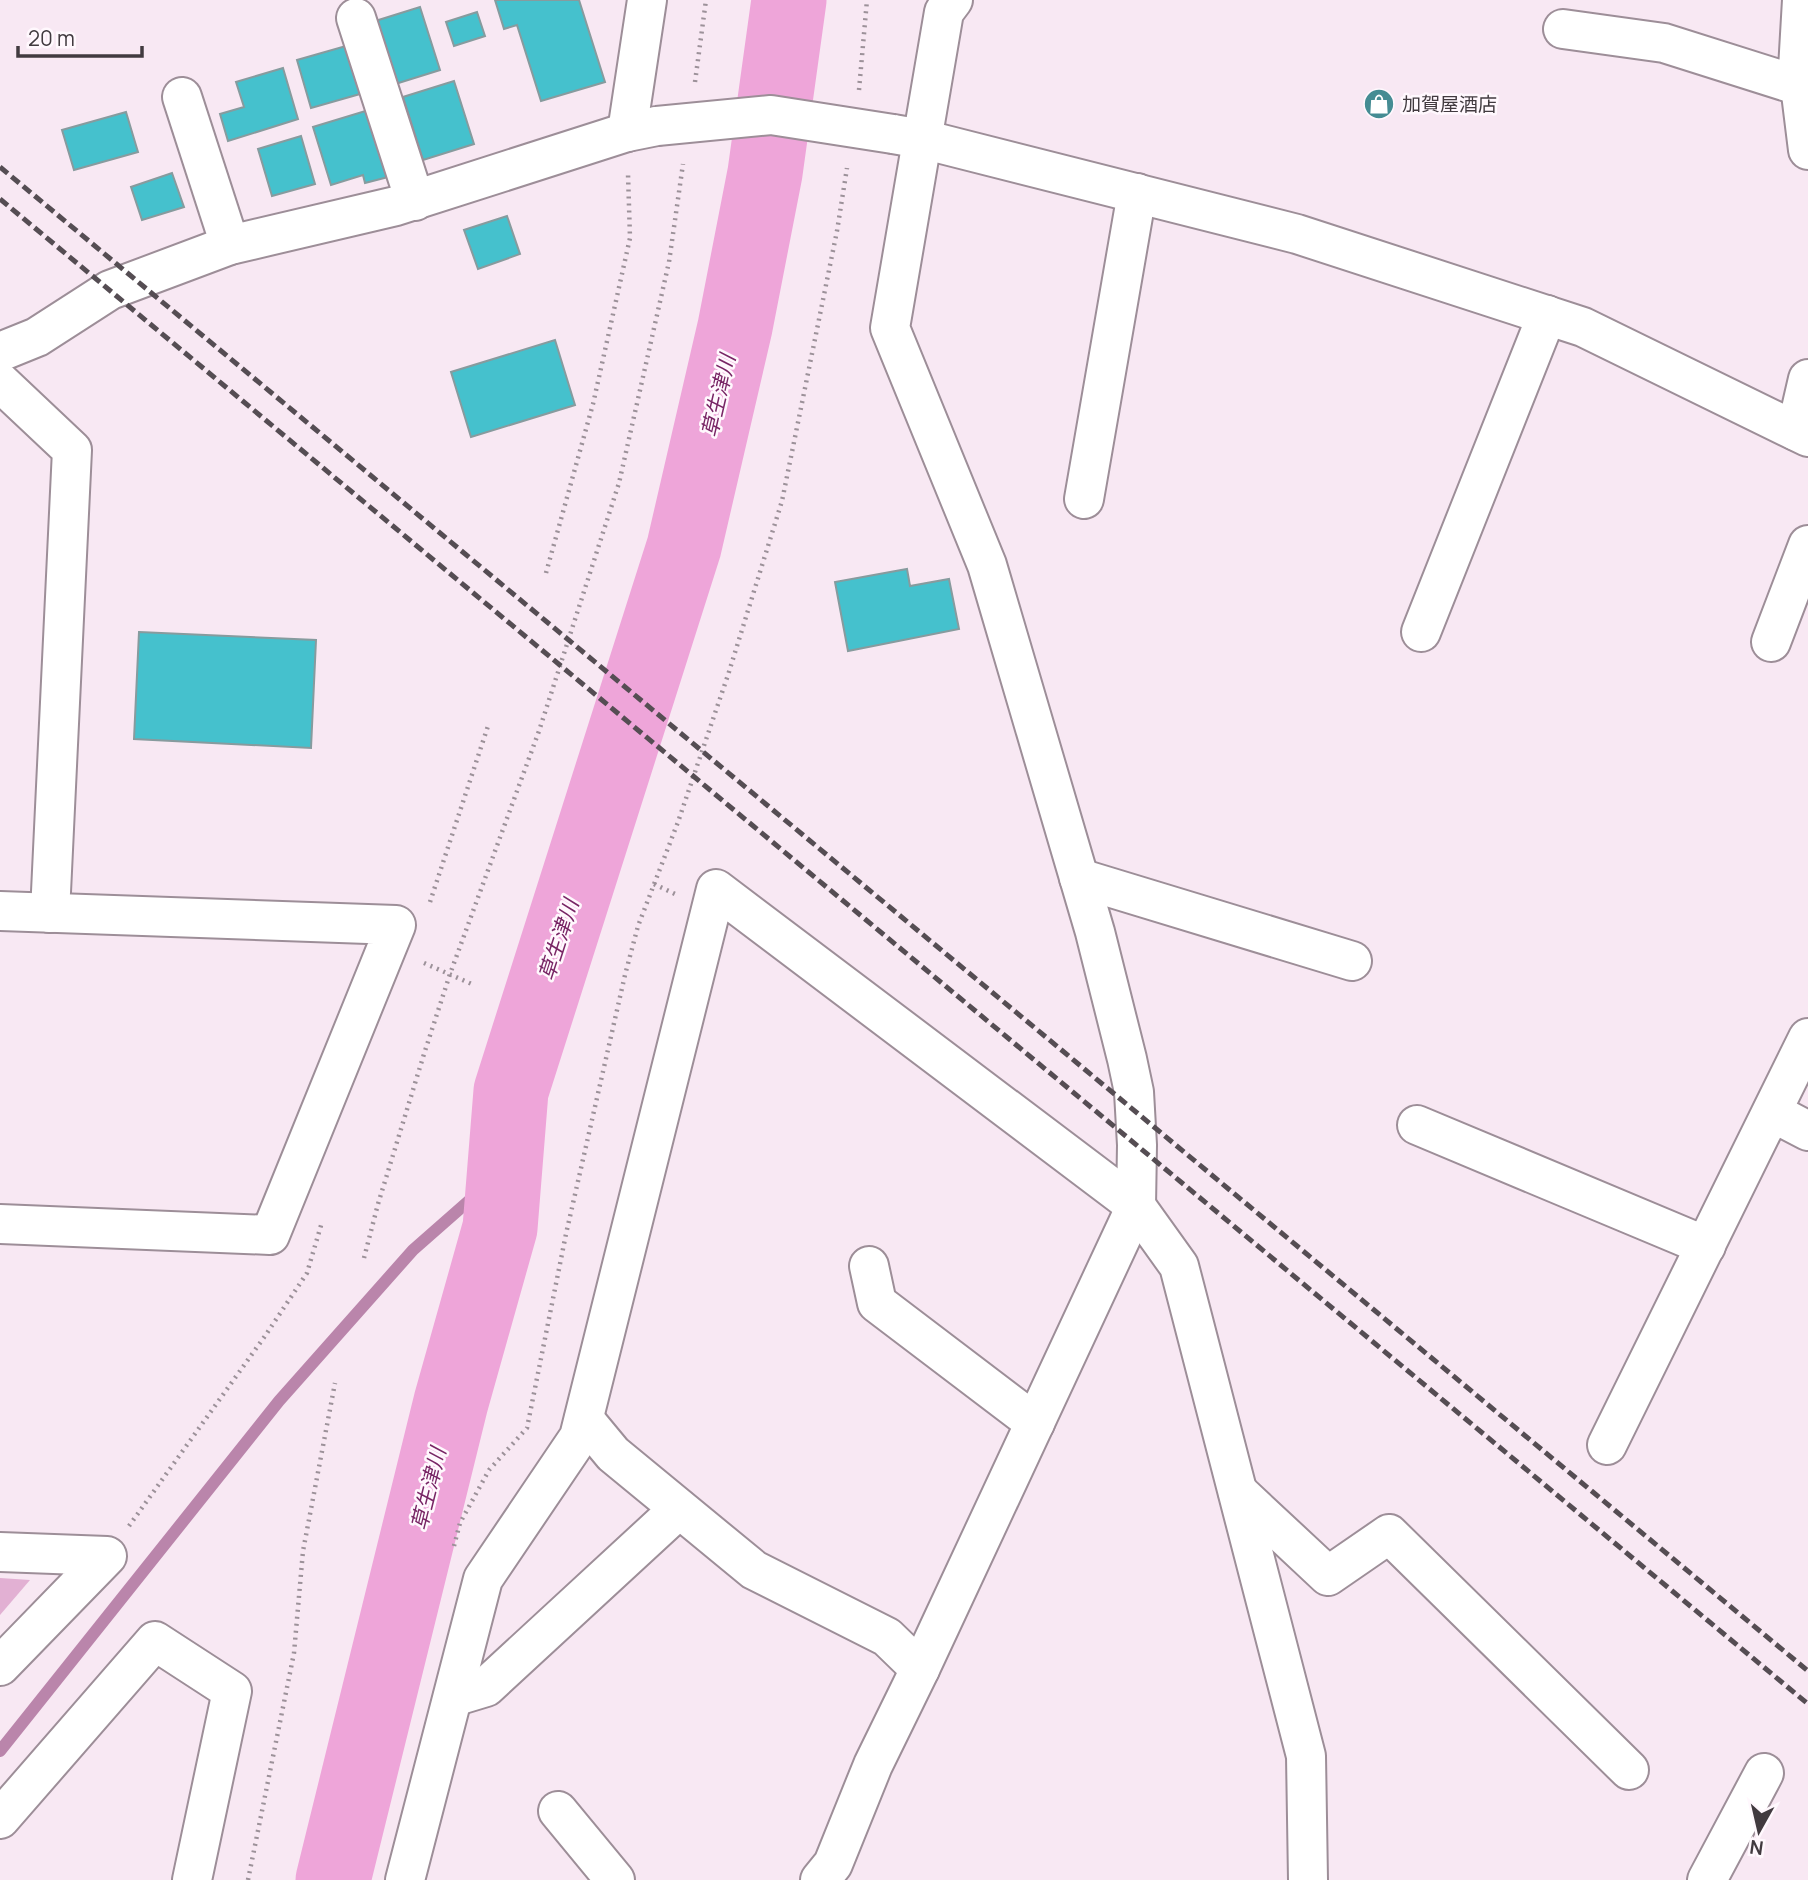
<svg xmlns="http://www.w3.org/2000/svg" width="1808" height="1880" font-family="Manrope,'Noto Sans JP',sans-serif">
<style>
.green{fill:#e2b0d3}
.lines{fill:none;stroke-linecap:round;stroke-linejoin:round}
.stream{stroke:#ba85ab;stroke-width:12}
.river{stroke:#eea5d9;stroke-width:75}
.building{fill:#45c1cd;stroke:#879b9e;stroke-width:2}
.minor-casing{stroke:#9d8e98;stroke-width:42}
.tertiary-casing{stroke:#9d8e98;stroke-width:42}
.path{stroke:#9c9199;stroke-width:4.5;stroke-dasharray:2 5;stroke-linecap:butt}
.minor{stroke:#fff;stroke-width:38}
.tertiary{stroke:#fff;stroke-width:38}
.rail{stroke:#554d53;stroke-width:5;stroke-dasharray:10 5;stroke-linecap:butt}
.tertiary-bridge-casing{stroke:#9d8e98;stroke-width:42;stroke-linecap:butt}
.tertiary-bridge{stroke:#fff;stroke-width:38}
.labels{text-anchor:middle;stroke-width:5;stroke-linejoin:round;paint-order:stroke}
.poi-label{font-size:19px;fill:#413a3f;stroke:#fff8fd;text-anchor:start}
.water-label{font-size:21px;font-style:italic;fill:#782565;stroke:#fff8fd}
</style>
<rect width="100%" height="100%" fill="#f8e8f3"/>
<polygon class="green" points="0,1578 30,1580 0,1615"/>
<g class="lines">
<polyline class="stream" points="0,1751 279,1401 413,1250 504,1170"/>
<polyline class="river" points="333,1880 451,1402 500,1228 511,1091 684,547 735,327 765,173 789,0"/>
</g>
<g class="building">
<polygon points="495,0 579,0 605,82 541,101 517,25 504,29"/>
<polygon points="420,7 440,70 389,86 369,23"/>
<polygon points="477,12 485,36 454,46 446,22"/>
<polygon points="346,46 360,94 311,108 297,60"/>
<polygon points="283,68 298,119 228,141 220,114 244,107 236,82"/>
<polygon points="454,81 474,144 423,160 403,97"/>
<polygon points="372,109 392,176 365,183 363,175 331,185 313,127"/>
<polygon points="126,112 138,152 74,170 62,130"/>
<polygon points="301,136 315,184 272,196 258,149"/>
<polygon points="172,173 184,207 142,220 131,187"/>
<polygon points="507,216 520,254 478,269 464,230"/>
<polygon points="555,340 575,405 471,437 451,372"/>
<polygon points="907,569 910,586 949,579 959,629 848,651 835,582"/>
<polygon points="139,632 316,640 311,748 134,739"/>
</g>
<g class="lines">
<g class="minor-casing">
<g id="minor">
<polyline points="1802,0 1798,69 1808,150"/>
<polyline points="356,18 415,201"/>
<polyline points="1563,29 1664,43 1800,86"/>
<polyline points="182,97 230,245"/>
<polyline points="627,132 647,0"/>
<polyline points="922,139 1297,234 1583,327 1808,437"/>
<polyline points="0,382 72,450 50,913"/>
<polyline points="1796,431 1808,379"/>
<polyline points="1084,499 1137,193"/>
<polyline points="1421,632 1547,315"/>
<polyline points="1771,642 1808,545"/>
<polyline points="1079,878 1352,961"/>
<polyline points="0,911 396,925 270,1235 0,1224"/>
<polyline points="1772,1112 1808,1131"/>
<polyline points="1417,1125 1706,1246"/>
<polyline points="869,1266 877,1303 1035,1423"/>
<polyline points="584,1419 613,1454 754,1570 887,1637 920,1669"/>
<polyline points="1607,1445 1808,1038"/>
<polyline points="1238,1492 1328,1576 1389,1534 1629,1770"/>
<polyline points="0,1552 107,1556 0,1666"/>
<polyline points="453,1697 486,1687 679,1509"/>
<polyline points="558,1811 615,1880"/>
<polyline points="0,1819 155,1641 232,1691 192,1880"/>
<polyline points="405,1880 483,1579 579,1437 716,889 1136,1206 1179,1266 1306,1756 1308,1880"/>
<polyline points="820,1880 833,1864 873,1765 920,1669 1136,1206 1137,1145 1134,1092 1127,1059 1095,932 987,565 890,328 944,12 953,0"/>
<polyline points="1707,1880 1764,1773"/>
</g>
</g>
<g class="tertiary-casing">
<g id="tertiary">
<polyline points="893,134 922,139"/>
<polyline points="0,352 37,337 110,290 230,245 396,206 627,132 657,126"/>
</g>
</g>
<g class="path">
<polyline points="695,82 706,0"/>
<polyline points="859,90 867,0"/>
<polyline points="546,573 593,404 630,238 628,174"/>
<polyline points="654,884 675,894"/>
<polyline points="430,902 489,723"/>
<polyline points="424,963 474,985"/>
<polyline points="364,1258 378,1204 424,1054 450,974 539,731 619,483 669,262 683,164"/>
<polyline points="129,1526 265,1336 307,1273 322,1222"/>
<polyline points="454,1546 460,1523 489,1470 527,1428 566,1234 625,975 638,926 678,822 728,675 782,501 837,231 847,168"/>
<polyline points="248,1880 294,1653 303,1551 335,1383"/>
</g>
<use href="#minor" class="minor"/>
<use href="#tertiary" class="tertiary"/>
<g class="rail">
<polyline points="0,167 1808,1671"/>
<polyline points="0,199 1808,1704"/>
</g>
<g class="tertiary-bridge-casing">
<polyline id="tertiary-bridge" points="657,126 771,115 893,134"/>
</g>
<use href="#tertiary-bridge" class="tertiary-bridge"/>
</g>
<defs>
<g id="shop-disc" transform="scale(1.575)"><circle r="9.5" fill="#458c93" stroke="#fff8fd"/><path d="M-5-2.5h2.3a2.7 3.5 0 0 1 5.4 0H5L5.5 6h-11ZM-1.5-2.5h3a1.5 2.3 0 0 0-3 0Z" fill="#fff"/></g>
</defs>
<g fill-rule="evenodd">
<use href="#shop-disc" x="1379" y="104"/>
</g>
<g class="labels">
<g class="poi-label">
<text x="1402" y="111">加賀屋酒店</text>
</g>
<g class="water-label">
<text transform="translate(719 396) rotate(-77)" y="7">草生津川</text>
<text transform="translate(559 940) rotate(-72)" y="7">草生津川</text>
<text transform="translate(429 1489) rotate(-76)" y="7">草生津川</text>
</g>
</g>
<g transform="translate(1759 1831) rotate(188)" stroke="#fff8fd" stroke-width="5" paint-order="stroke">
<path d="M0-5L12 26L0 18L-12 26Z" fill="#413a3f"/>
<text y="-10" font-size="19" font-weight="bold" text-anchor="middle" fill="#413a3f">N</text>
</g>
<path d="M18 46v10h124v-10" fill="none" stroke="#413a3f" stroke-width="3.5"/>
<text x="28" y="46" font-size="21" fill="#413a3f" stroke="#fff8fd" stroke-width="5" paint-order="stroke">20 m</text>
</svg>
